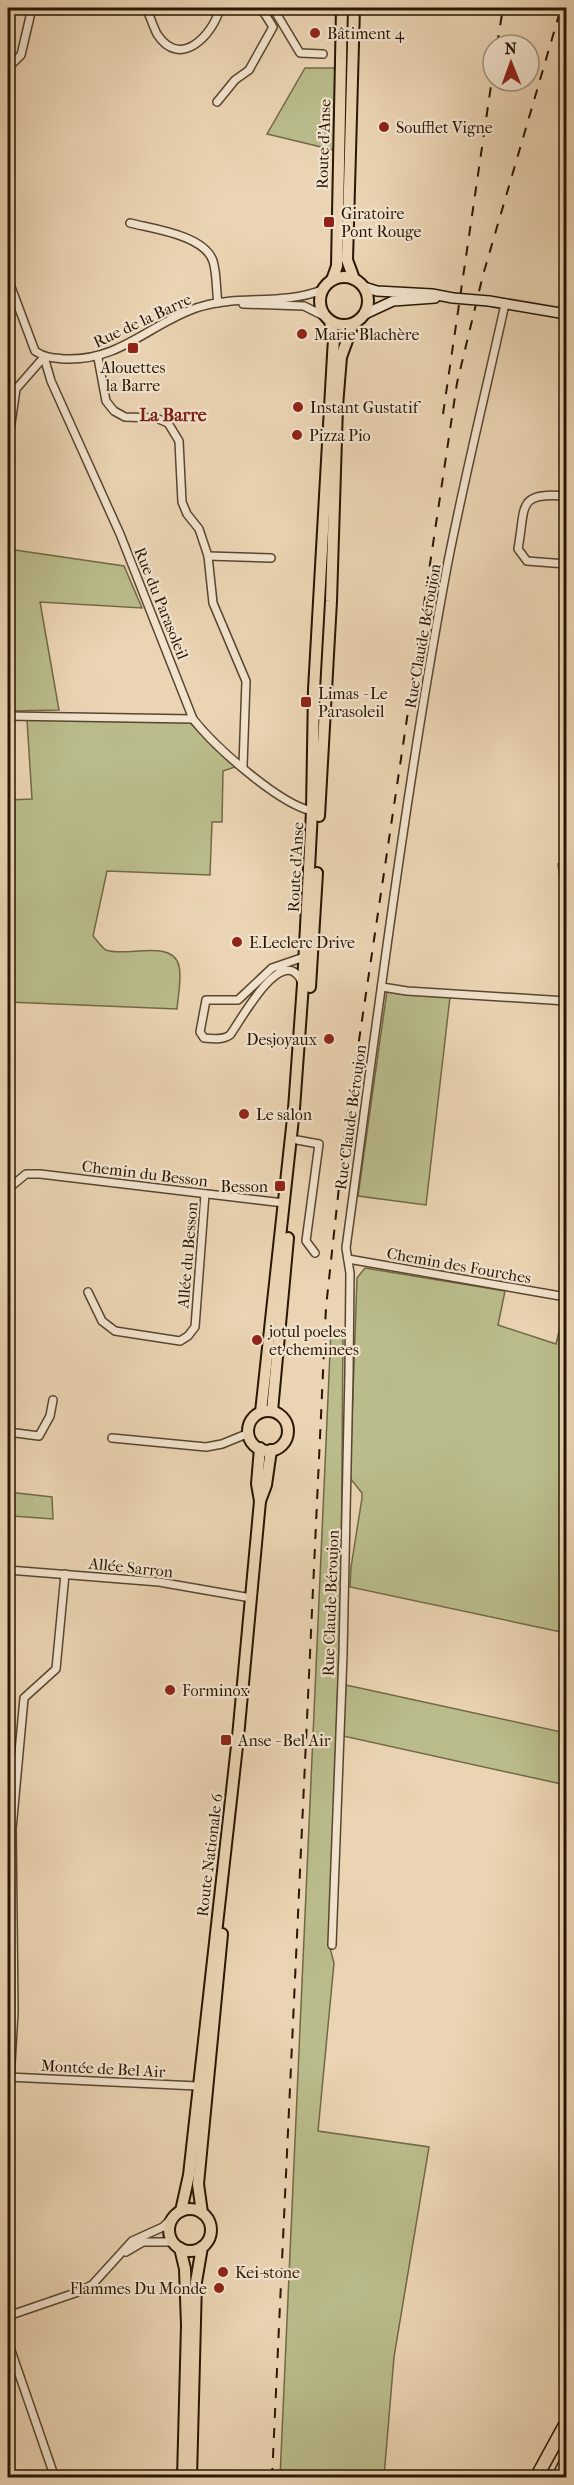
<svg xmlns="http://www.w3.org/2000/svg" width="574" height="2485" font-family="'IM FELL French Canon',serif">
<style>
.green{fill:#babc8b;stroke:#716946;stroke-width:1.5}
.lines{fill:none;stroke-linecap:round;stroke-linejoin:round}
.street-casing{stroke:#59462e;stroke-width:10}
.secondary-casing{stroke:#281602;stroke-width:12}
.primary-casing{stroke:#281602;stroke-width:14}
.highway-casing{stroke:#281602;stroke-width:15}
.street{stroke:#f2e3ce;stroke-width:7}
.secondary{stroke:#f2e3ce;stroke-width:9}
.primary{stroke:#ebd4b3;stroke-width:10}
.highway{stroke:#ebd4b3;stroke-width:12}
.rail{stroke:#281602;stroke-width:2;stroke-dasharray:10 10;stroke-linecap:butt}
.secondary-bridge-casing{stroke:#281602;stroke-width:12;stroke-linecap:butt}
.secondary-bridge{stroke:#f2e3ce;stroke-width:9}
.poi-dot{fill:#8f2418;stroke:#f2e3ce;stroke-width:2}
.labels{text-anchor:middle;stroke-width:4.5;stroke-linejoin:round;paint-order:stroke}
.poi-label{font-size:16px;fill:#281602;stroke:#f2e3ce;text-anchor:start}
.street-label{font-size:16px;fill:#281602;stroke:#f2e3ce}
.neighbourhood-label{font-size:18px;font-weight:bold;fill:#7a1f14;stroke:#f2e3ce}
</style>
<rect width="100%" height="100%" fill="#ebd4b3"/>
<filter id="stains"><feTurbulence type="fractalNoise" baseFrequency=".00333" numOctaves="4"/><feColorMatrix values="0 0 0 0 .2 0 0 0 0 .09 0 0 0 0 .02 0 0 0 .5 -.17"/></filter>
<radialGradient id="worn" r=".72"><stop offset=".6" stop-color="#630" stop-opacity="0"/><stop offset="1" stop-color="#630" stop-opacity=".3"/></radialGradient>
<g class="green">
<polygon points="305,68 340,68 338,151 267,134"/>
<polygon points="8,549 124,566 142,608 40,602 59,710 8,711"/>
<path d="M27,720L188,721L235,767L223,771L222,822H212L210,875L107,871L93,936C97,940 101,947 106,950C125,958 173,938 179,966C182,978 178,996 177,1009L8,1002V800L32,799Z"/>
<polygon points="558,864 566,864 566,930"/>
<polygon points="387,991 450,997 426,1205 358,1196"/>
<polygon points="365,1268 505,1291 498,1325 556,1344 566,1302 566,1633 350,1587 351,1567 362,1498 362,1493 350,1478 357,1278"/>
<polygon points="343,1329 341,1596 329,1944 334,1963 318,2131 429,2147 394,2357 384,2477 280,2478 331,1330"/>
<polygon points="8,1492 52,1497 53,1519 12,1516 8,1563"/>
<polygon points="346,1685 566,1733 566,1785 343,1736"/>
</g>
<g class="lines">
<g class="street-casing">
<g id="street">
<path d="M146,8C150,16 153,26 157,34C180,70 213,35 220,8"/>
<polyline points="273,8 300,53 323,54"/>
<polyline points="12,64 21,55 32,8"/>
<polyline points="217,102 235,80 249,70 273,27 261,8"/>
<path d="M130,223C153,229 204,235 213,261C217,274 216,290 218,303"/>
<path d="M8,279L35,351C45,358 53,358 65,359C120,361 148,325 196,308C236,294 282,306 322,290"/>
<polyline points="243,304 304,306 324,316"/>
<path d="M44,357L51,381L120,534L193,719C215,747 279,804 312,811"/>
<polyline points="98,358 106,401 114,411 125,417 156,418 168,423 179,441 182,502 187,514 199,529 208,556 213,603 246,681 243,766"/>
<polyline points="8,444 16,389 44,357"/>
<path d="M566,496C516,492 526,506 518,549L527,561L566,564"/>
<polyline points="208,556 271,558"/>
<polyline points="8,716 193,719"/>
<path d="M302,982C283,940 240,1022 230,1035C223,1040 213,1039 204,1038L200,1032L206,1000H238L272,968L304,957"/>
<polyline points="382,987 407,991 566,1001"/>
<polyline points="297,1140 319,1144 306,1241 315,1253"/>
<polyline points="8,1189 26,1174 40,1174 284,1203"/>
<polyline points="348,1259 566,1297"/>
<polyline points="88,1292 102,1321 115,1331 180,1341 188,1336 195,1327 205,1194"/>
<polyline points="8,1432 39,1436 50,1416 53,1400"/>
<polyline points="112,1438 206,1447 222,1444 249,1433"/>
<polyline points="8,1570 159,1582 251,1598"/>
<path d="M332,1945L343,1654L349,1372L350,1273L346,1248C377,1021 405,793 447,567C464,479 486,391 505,304"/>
<polyline points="8,2077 197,2086"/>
<polyline points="8,2114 14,2012 12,1829 24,1698 56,1669 65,1574"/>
<polyline points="126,2252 143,2242 173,2242"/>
<polyline points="8,2316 78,2292 92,2285 132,2241 163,2227 174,2216"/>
<polyline points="8,2342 55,2478"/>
</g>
</g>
<g class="secondary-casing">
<g id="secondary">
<polyline points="364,287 377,291 432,294 453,298"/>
<polyline points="489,301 566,314"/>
<polyline points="365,314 393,301 435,298"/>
</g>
</g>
<g class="primary-casing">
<g id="primary">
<circle cx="344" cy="301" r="24"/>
<polyline points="354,279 347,260 354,8"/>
<polyline points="332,280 337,266 342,8"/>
<polyline points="319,816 331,601 337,406 341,357 353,324"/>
<polyline points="310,987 317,873"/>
<polyline points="272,1411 288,1238"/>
<circle cx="268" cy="1431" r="20"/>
<polyline points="261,1412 294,1109 303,984 312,811 314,690 333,355 334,339 330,321"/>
<polyline points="260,1501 266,1485 271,1450"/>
<circle cx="190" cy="2230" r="21"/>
<polyline points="181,2211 189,2175 238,1737 260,1501 257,1484 260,1448"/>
<polyline points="202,2213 198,2184 222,1934"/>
<polyline points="180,2248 185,2269 187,2325 183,2478"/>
<polyline points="191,2478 196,2282 202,2247"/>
</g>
</g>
<g class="highway-casing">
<g id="highway">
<polyline points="536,2478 566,2423"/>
<polyline points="558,2478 566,2462"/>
</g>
</g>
<use href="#street" class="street"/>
<use href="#secondary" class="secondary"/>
<use href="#primary" class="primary"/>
<use href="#highway" class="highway"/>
<g class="rail">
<polyline points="497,45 503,8"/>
<polyline points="443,414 493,72"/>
<polyline points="272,2478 326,1307 344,1141 457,383 483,275 561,8"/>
</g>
<g class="secondary-bridge-casing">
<polyline id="secondary-bridge" points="453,298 489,301"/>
</g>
<use href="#secondary-bridge" class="secondary-bridge"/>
</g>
<g class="poi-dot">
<circle cx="315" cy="33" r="6"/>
<circle cx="384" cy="127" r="6"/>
<rect x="323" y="216" width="12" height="12" rx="3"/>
<circle cx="302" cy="334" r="6"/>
<rect x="127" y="342" width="12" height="12" rx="3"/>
<circle cx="298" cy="407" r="6"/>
<circle cx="297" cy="435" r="6"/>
<rect x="300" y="696" width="12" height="12" rx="3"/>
<circle cx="237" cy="942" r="6"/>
<circle cx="329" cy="1039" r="6"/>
<circle cx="244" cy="1114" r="6"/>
<rect x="274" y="1180" width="12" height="12" rx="3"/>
<circle cx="257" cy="1340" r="6"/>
<circle cx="170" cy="1690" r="6"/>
<rect x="220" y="1734" width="12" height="12" rx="3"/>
<circle cx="223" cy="2272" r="6"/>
<circle cx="219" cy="2288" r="6"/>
</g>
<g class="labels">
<g class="poi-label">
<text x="327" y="39">Bâtiment 4</text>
<text x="396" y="133">Soufflet Vigne</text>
<text x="341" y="219">Giratoire<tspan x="341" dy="18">Pont Rouge</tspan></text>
<text x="314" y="340">Marie Blachère</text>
<text x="133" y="373" text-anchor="middle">Alouettes<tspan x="133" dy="18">la Barre</tspan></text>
<text x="310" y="413">Instant Gustatif</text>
<text x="309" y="441">Pizza Pio</text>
<text x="318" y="699">Limas - Le<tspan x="318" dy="18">Parasoleil</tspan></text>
<text x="249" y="948">E.Leclerc Drive</text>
<text x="317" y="1045" text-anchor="end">Desjoyaux</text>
<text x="256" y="1120">Le salon</text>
<text x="268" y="1192" text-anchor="end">Besson</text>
<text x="269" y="1337">jotul poeles<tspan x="269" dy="18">et cheminees</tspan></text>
<text x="182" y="1696">Forminox</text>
<text x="238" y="1746">Anse - Bel Air</text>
<text x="235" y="2278">Kei-stone</text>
<text x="207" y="2294" text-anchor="end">Flammes Du Monde</text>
</g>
<g class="street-label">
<text transform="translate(323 144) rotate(-88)" y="6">Route d'Anse</text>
<text transform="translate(142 320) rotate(-25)" y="6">Rue de la Barre</text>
<text transform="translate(162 603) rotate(68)" y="6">Rue du Parasoleil</text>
<text transform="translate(422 636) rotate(-80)" y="6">Rue Claude Béroujon</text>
<text transform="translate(295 867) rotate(-87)" y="6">Route d'Anse</text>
<text transform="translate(350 1117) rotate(-82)" y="6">Rue Claude Béroujon</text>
<text transform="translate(145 1173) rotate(7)" y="6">Chemin du Besson</text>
<text transform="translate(187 1255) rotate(-85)" y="6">Allée du Besson</text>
<text transform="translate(459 1265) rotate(10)" y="6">Chemin des Fourches</text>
<text transform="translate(131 1567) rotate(6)" y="6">Allée Sarron</text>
<text transform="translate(330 1603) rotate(-88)" y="6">Rue Claude Béroujon</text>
<text transform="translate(209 1855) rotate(-83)" y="6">Route Nationale 6</text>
<text transform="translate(103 2068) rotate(3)" y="6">Montée de Bel Air</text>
</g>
<g class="neighbourhood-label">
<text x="173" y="421">La Barre</text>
</g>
</g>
<rect width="574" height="2485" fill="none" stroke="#ebd4b3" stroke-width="30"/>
<rect x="9" y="9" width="556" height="2467" fill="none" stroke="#281602" stroke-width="3"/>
<rect x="15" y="15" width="544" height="2455" fill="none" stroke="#281602" stroke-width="1.5"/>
<g transform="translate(511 63) rotate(359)"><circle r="28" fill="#f2e3ce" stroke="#a1917c" stroke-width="1.5"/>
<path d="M0-4.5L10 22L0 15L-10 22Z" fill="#8f2418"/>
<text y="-9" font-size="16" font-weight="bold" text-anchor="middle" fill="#281602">N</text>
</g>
<rect width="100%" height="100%" filter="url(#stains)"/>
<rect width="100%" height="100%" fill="url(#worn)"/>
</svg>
